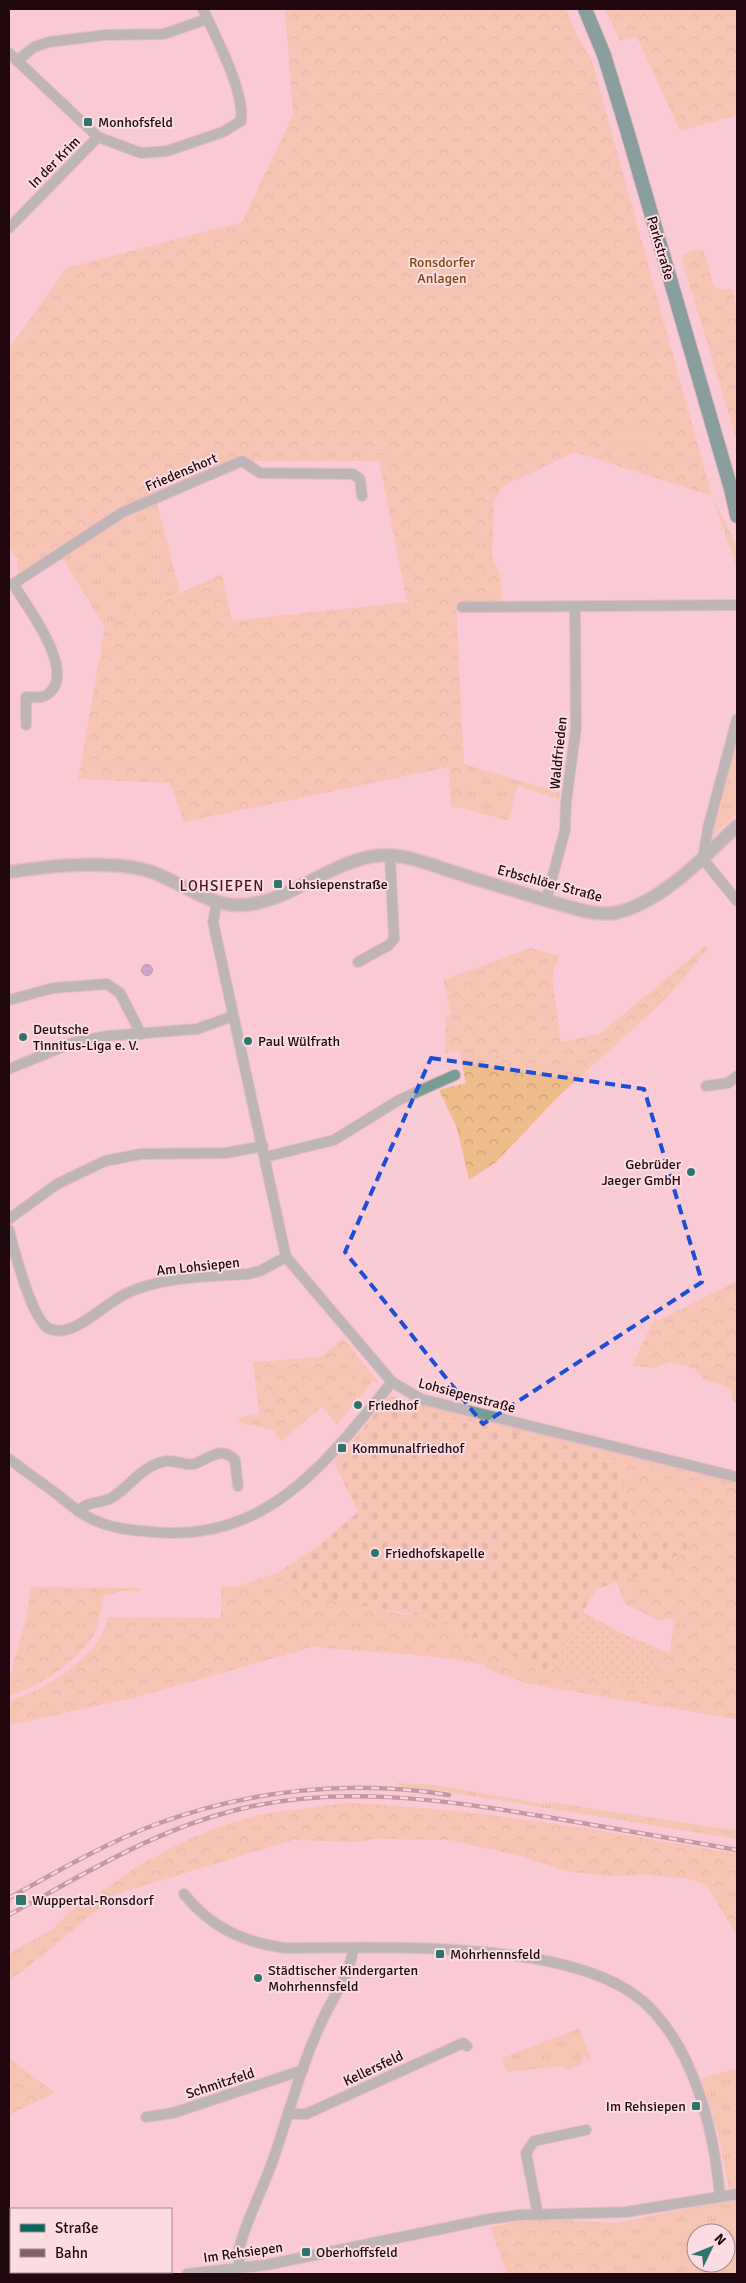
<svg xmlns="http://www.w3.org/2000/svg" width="746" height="2283" font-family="Signika,sans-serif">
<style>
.grass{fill:url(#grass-tufts);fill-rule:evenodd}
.forest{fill:url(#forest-crowns)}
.cemetery{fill:url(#cemetery-stones)}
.garden{fill:url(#garden-dots)}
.pitch{fill:#efbc8c}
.water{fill:url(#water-rules);stroke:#765c8a}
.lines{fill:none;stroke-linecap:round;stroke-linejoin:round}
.minor-casing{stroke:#d2a8b1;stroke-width:12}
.tertiary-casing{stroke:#d2a8b1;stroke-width:15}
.primary-casing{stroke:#d2a8b1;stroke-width:16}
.minor{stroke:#769c96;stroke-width:10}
.tertiary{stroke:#769c96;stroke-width:12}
.primary{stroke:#04685f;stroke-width:14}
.rail-casing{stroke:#826067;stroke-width:4.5}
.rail{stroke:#fcdce3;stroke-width:2.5;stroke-dasharray:8;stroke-linecap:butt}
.marked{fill:none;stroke:#1d4ed8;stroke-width:4;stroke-dasharray:10 6;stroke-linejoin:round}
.poi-dot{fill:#2f756c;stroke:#fcdce3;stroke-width:2}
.labels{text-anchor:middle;stroke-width:4;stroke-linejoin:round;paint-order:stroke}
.poi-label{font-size:14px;fill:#21080f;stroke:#fcdce3;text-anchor:start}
.street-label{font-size:14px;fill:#21080f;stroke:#fcdce3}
.park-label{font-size:14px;fill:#7d4906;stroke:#fcdce3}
.neighbourhood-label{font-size:15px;letter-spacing:1px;fill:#4b1125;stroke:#fcdce3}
</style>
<defs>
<pattern id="grass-tufts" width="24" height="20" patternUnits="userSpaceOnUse" patternTransform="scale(1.25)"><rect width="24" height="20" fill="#efbc8c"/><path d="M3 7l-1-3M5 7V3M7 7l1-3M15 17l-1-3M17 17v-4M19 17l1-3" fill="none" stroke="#cda078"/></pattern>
<pattern id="forest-crowns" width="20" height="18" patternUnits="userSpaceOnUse" patternTransform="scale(1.25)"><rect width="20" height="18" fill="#efbc8c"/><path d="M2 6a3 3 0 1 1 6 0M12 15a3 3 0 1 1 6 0" fill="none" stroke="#cda078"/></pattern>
<pattern id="cemetery-stones" width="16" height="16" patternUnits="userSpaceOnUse" patternTransform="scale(1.25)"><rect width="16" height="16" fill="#efbc8c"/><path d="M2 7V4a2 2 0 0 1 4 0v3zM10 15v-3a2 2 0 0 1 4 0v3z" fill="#cda078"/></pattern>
<pattern id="garden-dots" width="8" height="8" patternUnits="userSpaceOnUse" patternTransform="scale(1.25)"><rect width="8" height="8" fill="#efbc8c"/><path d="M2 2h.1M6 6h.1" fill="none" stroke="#cda078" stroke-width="1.8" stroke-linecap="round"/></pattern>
<pattern id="water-rules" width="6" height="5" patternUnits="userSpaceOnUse" patternTransform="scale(1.25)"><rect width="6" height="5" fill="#9b80bf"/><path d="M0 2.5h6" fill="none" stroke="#7e679a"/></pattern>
</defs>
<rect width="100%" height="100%" fill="#f9cbd4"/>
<g class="grass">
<polygon points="712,496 737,546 737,568"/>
<polygon points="157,503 180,592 105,627 63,559 130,515"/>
<polygon points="735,740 737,741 737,813 712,837"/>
<polygon points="464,764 560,793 559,799 518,786 508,821 463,808"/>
<polygon points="367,1368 379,1382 378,1384 373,1381 337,1425 322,1407"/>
<polygon points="408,1399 737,1482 737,1488 432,1412 406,1403"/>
<polygon points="397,1783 435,1785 545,1804 551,1802 731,1830 737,1829 737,1839 442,1791 399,1786"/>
<polygon points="578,2026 591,2059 587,2061 584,2054 582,2064 569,2070 561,2066 507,2072 502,2058 577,2029"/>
<path d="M737,2068V2274H617V2223L731,2200L718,2133L701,2078ZM696,2233H726V2263H696Z"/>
</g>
<g class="forest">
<polygon points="285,9 566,9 578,37 592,61 712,496 575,452 503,486 494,503 492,556 501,578 502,604 456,604 464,764 463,808 451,807 449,767 184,822 170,783 78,779 105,627 222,574 232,621 407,602 379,461 255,461 130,515 63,559 19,572 17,569 18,559 9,547 9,349 66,268 242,222 293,115"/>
<polygon points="605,9 737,9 737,115 680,131 637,37 620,41"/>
<polygon points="703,249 715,289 732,289 737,309 737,441 681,257 692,250"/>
<polygon points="706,945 708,948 669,996 558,1097 496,1162 469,1180 457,1128 439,1090 466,1083 459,1050 445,1053 446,1015 451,1014 443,980 531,948 559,956 552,976 561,1042 601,1033"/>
<polygon points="737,1281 737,1405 733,1401 731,1391 723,1385 704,1380 695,1369 670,1362 655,1368 632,1366 654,1319 658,1321"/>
<polygon points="343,1338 367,1368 282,1441 273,1430 236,1422 242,1417 259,1414 253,1362 321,1357"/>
<path d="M616,1458L737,1488L736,1719L529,1684L486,1669L485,1665L439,1657L313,1647L133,1698L9,1725V1701C42,1692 103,1655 108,1617L221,1618V1587L238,1586L277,1573L284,1582L396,1613L430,1617L548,1672L550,1668L605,1677L604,1680L649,1688L659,1649L670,1652L674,1620L666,1619L660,1621L624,1603L617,1582L674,1565V1555L688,1553L685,1540L637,1538Z"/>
<path d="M31,1587L139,1588V1591H119L113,1595H105C100,1607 101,1621 95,1632C83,1658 36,1690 9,1695V1681L27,1614Z"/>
<path d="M347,1803C479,1808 608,1832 737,1854V1935L706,1885L688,1879L649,1875L612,1876L570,1872L516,1855L449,1840L375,1839L358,1842L293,1840L116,1894L27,1968L9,1980V1954L54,1928L67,1914L143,1863L183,1842L220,1826L262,1814Z"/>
<polygon points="9,2058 55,2093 9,2115"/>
<polygon points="546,2219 617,2223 617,2274 507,2274 490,2227 515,2222"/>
</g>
<polygon class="cemetery" points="390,1395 432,1412 616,1458 637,1538 686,1540 688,1554 674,1556 674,1565 596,1589 548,1672 430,1617 310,1597 283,1582 277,1573 318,1546 358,1512 335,1464 331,1464 349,1446"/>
<polygon class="garden" points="583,1612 623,1634 659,1649 649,1688 604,1681 605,1677 550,1668"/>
<polygon class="pitch" points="613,425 658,430 658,450 610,444"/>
<circle class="water" cx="147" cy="970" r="5.5"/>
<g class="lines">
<g class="minor-casing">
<g id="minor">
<path d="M9,53L98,137L141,153L167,151L223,132L241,121C245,91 215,36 203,9"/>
<polyline points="17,61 34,47 49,42 105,35 164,34 207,19"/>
<polyline points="9,228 98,137"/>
<polyline points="9,584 13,584 123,512 242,461 260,473 353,474 360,479 362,496"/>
<path d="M13,584C26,605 78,672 48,694C42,699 33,697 26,697V725"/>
<polyline points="462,607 737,605"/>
<polyline points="737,719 708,828 703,859 737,901"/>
<polyline points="546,901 565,830 566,803 576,728 575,606"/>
<polyline points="217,902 213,922 286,1257 392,1382 421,1399 737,1477"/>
<polyline points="358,962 389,945 394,939 390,856"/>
<polyline points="9,1000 53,988 107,984 120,993 141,1034"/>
<polyline points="9,1069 72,1043 107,1036 197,1029 233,1016"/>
<polyline points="706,1086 728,1083 737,1076"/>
<polyline points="265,1157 334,1140 399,1100 455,1075"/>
<polyline points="9,1219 57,1184 105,1161 141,1154 226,1153 263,1146"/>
<path d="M9,1230C14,1250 32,1319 48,1328C71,1341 104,1304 125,1294C162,1276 208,1277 248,1274L260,1271L286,1257"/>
<path d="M9,1459C25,1471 42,1483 58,1495C68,1503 79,1513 92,1519C112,1529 132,1530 154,1532C268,1543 327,1461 392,1382"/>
<path d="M78,1511C91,1499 100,1505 113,1497C131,1485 144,1464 167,1461C176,1460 185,1466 194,1464C209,1459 221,1445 235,1460L238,1486"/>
<path d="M184,1894C210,1927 243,1942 284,1948C378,1948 578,1937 648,2006C696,2053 714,2132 720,2197"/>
<polyline points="289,2114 306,2114 463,2043 467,2046"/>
<polyline points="146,2117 173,2113 303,2070"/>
<polyline points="538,2215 526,2153 534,2141 586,2130"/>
<path d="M240,2268C239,2262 238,2255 239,2249C246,2220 263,2189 273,2160C289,2114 301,2065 322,2021C333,1996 350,1976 353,1949"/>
<polyline points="77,2272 77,2274"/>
<polyline points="187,2274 266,2265 489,2219 519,2215 626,2212 737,2194"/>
</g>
</g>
<g class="tertiary-casing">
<path id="tertiary" d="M9,872C48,866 115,859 152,872C180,882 206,904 236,905C284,907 328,862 375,856C404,852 436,867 463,875C502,887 540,899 580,910C591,912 602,915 614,913C659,905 705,856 737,826"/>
</g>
<g class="primary-casing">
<polyline id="primary" points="585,9 604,55 626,127 731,489 737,516"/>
</g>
<use href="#minor" class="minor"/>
<use href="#tertiary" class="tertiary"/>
<use href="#primary" class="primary"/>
<g class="rail-casing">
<g id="rail">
<path d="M9,1898C56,1872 104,1844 154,1825C248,1790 350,1779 449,1795"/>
<path d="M9,1915C79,1877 148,1834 225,1813C332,1782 446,1800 553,1818C615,1829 676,1839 737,1850"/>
</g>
</g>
<use href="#rail" class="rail"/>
</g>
<path d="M0 0H746V2283H0ZM431,1058L644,1089L702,1282L483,1424L345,1252Z" fill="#f9cbd4" fill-opacity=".55" fill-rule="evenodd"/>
<path class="marked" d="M431,1058L644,1089L702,1282L483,1424L345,1252Z"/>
<g class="poi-dot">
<rect x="83" y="117" width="10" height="10" rx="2.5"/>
<rect x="273" y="879" width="10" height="10" rx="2.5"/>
<circle cx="23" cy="1037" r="5"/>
<circle cx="248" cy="1041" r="5"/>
<circle cx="691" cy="1172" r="5"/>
<circle cx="358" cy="1405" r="5"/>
<rect x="337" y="1443" width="10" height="10" rx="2.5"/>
<circle cx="375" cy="1553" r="5"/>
<rect x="15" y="1894" width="12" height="12" rx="2.5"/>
<rect x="435" y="1949" width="10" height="10" rx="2.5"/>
<circle cx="258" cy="1978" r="5"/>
<rect x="691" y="2101" width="10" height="10" rx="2.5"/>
<rect x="301" y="2247" width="10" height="10" rx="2.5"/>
</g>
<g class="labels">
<g class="poi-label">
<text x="98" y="127">Monhofsfeld</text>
<text x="288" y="889">Lohsiepenstraße</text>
<text x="33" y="1034">Deutsche<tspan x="33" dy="16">Tinnitus-Liga e. V.</tspan></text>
<text x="258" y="1046">Paul Wülfrath</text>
<text x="681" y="1169" text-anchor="end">Gebrüder<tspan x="681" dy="16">Jaeger GmbH</tspan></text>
<text x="368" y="1410">Friedhof</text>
<text x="352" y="1453">Kommunalfriedhof</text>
<text x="385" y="1558">Friedhofskapelle</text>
<text x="32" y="1905">Wuppertal-Ronsdorf</text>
<text x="450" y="1959">Mohrhennsfeld</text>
<text x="268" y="1975">Städtischer Kindergarten<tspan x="268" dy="16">Mohrhennsfeld</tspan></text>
<text x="686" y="2111" text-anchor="end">Im Rehsiepen</text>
<text x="316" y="2257">Oberhoffsfeld</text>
</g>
<g class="street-label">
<text transform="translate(54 162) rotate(-45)" y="5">In der Krim</text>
<text transform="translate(661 248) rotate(74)" y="5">Parkstraße</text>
<text transform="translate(181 472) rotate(-23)" y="5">Friedenshort</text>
<text transform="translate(558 753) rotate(-84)" y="5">Waldfrieden</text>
<text transform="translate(550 883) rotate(15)" y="5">Erbschlöer Straße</text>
<text transform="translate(198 1266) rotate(-6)" y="5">Am Lohsiepen</text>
<text transform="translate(467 1395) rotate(15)" y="5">Lohsiepenstraße</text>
<text transform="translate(373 2068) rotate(-25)" y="5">Kellersfeld</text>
<text transform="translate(220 2083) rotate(-18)" y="5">Schmitzfeld</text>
<text transform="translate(243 2252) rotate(-8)" y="5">Im Rehsiepen</text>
</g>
<g class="park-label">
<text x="442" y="267">Ronsdorfer<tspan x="442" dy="16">Anlagen</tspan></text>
</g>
<g class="neighbourhood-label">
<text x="222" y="891">LOHSIEPEN</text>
</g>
</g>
<rect width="746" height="2283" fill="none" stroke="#21080f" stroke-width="20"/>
<rect x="10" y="2208" width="162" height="65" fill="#fcdce3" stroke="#a4878e"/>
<rect x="20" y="2224" width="25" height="8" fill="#04685f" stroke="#a4878e"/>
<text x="55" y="2233" font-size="15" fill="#21080f">Straße</text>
<rect x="20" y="2249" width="25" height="8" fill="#826067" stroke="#a4878e"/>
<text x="55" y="2258" font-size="15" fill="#21080f">Bahn</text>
<g transform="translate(711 2248) rotate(47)"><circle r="24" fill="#fcdce3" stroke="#a4878e"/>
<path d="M0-4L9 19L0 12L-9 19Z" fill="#2f756c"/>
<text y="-8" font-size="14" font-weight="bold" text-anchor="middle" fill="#21080f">N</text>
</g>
</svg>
